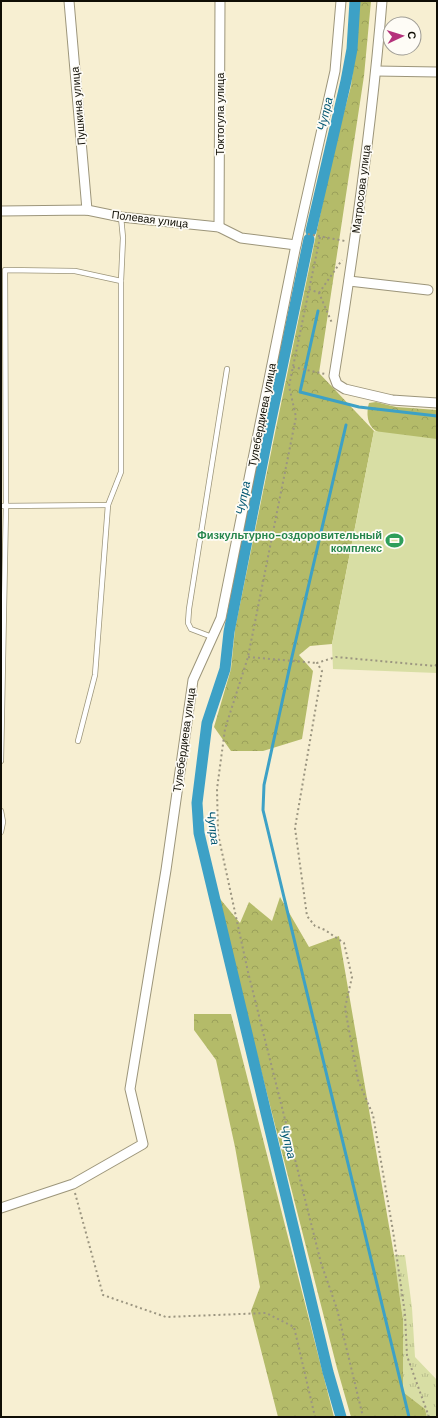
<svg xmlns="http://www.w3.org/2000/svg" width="438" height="1418" font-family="'DM Sans',sans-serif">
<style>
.grass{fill:url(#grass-tufts)}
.forest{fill:url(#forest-crowns)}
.pitch{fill:#d8dea4}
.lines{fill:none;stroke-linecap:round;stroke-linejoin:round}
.stream{stroke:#3da1c6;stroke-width:3}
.canal{stroke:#3da1c6;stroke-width:11}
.service-casing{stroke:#9c957a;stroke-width:6}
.minor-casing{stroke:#9c957a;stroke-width:11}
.path{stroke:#9b9580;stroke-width:2;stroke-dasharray:2 3;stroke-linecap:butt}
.service{stroke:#fff;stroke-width:4.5}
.minor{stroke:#fff;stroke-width:9}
.labels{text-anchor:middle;stroke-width:3.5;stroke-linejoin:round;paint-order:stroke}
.street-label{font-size:11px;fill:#100e05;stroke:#fefcf6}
.leisure-label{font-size:11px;font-weight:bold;fill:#27864d;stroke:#fefcf6;text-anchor:end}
.water-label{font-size:12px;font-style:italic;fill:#045873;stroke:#fefcf6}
</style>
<defs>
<pattern id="grass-tufts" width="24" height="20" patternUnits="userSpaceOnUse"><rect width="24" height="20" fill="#d8dea4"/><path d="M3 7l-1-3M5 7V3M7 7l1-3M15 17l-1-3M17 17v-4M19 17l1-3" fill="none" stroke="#b8bd8c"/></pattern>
<pattern id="forest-crowns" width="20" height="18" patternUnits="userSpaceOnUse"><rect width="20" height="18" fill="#b4bb69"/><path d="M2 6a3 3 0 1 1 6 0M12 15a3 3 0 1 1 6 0" fill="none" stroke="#9aa05a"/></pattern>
</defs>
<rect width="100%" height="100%" fill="#f7efd2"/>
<path class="grass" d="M394,1255h11l7,53 3,49 22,23v37h-10l-2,-8 -22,-17v-72z"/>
<g class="forest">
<path d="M359,1h12l-7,75 -45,297 55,58 -42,213 -22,2 -11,9 14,16 -11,68 -39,12h-32l-17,-24 17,-58 4,-40 41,-201 57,-275 18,-67 5,-38z"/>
<path d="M376,402l20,5 41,3v31c-10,-1 -56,-6 -61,-10 -9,-6 -10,-18 -7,-28z"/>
<path d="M216,894l24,29 9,-21 23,19 8,-24 29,50 30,-11 55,319 9,65v72l22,17 2,8h-76l-14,-49z"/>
<path d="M194,1014h37l103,403h-56l-27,-106 9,-24 -25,-140 -19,-87 -22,-30z"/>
</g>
<path class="pitch" d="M374,431l63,8v234l-104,-4 -1,-25z"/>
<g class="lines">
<g class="stream">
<path d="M318,311l-18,81 59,15 78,9"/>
<path d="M346,425l-55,236 -27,124 -1,25 146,607"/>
</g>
<g class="canal">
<path d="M311,231l35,-150 6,-32 3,-48"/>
<path d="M309,239l-40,190 -40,203 -4,37 -18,54 -10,80 2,30 129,539 13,45"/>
</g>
<defs>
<g id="service">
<path d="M1,506l107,-1 13,-33v-191l2,-43 -2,-21"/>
<path d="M212,637l-21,-8 -3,-6 1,-14 38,-240"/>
<path d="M78,741l17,-66 13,-170"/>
<path d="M1,761l5,-255 -1,-236 70,1 46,10"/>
<path d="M1,811l2,11 -2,10"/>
</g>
<g id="minor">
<path d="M69,1l18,209"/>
<path d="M382,1c-10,125 -28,250 -48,375l3,8 8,5 47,11 45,3"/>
<path d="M376,71l61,1"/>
<path d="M1,211l86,-1 34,7 98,10 22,11 55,7"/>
<path d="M219,227l1,-226"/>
<path d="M349,281l79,9"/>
<path d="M1,1208l72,-24 70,-40 -13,-55 36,-219 27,-190 28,-62 75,-373 39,-174 6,-70"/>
</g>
</defs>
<use href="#service" class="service-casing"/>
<use href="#minor" class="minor-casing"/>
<g class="path">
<path d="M308,234l37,7"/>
<path d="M320,237l-31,149 7,31 -48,240 -23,72 -8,60 1,45 30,138 73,291 16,46 26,108"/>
<path d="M309,289l10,4 13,30"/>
<path d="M319,293l23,-33"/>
<path d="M293,367l32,7"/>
<path d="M248,657l69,6"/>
<path d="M75,1193l28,102 63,22 100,-4 28,14 21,90"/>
<path d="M429,1417l-22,-61 -2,-42 -12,-83 -20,-116 -15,-35 -13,-72 7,-31 -8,-34 -19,-13 -10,-4 -8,-10 -12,-88 27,-157 -5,-8 19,-6 99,9 2,-2"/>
</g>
<use href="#service" class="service"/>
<use href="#minor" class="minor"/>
</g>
<defs>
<symbol id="stadium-bare" viewBox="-9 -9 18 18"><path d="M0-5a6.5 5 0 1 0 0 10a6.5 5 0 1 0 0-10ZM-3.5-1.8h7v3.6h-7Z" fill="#2e9e5b" stroke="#fefcf6" stroke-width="2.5" paint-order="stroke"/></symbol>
</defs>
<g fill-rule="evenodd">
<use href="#stadium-bare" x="382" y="528" width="25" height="25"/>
</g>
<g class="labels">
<g class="street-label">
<text transform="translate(78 106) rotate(-95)" y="4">Пушкина улица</text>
<text transform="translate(220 114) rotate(-90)" y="4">Токтогула улица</text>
<text transform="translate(361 189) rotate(-83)" y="4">Матросова улица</text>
<text transform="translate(150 219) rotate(7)" y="4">Полевая улица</text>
<text transform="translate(262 415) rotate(-79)" y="4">Тулебердиева улица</text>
<text transform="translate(184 740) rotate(-82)" y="4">Тулебердиева улица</text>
</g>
<g class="leisure-label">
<text x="382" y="539">Физкультурно-оздоровительный<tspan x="382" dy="13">комплекс</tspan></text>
</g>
<g class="water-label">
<text transform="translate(325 114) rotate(-77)" y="4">Чупра</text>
<text transform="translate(243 498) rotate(-79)" y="4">Чупра</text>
<text transform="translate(213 828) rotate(82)" y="4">Чупра</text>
<text transform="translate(288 1142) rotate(76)" y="4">Чупра</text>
</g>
</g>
<rect width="438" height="1418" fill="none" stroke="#100e05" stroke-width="4"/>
<g transform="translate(402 36) rotate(86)"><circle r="19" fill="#fefcf6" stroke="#9f9d96"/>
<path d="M0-3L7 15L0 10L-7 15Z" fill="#b5327c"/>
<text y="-6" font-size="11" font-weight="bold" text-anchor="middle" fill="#100e05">С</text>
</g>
</svg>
